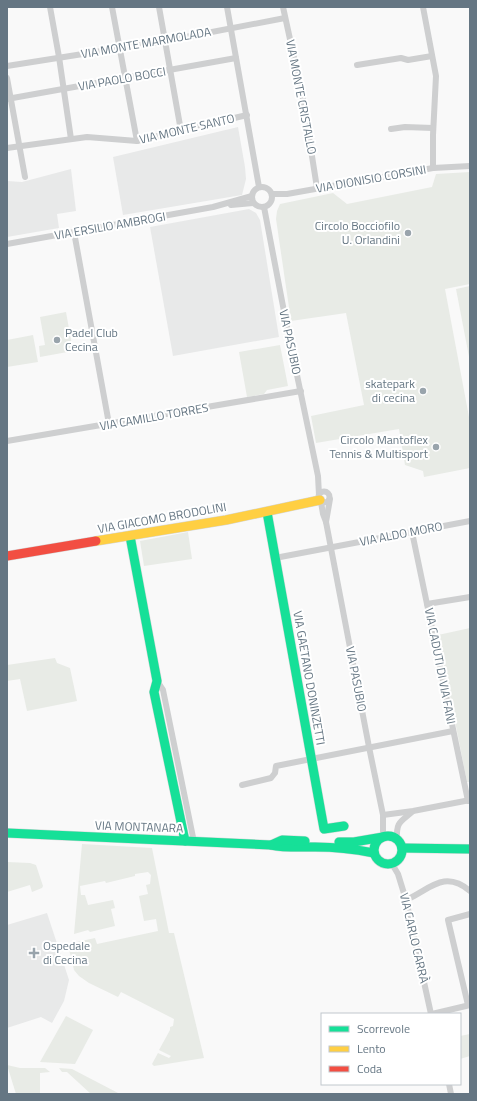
<svg xmlns="http://www.w3.org/2000/svg" width="477" height="1101" font-family="'Titillium Web',sans-serif">
<style>
.built{fill:#e8e9e9}
.green{fill:#e8ebe6}
.lines{fill:none;stroke-linecap:round;stroke-linejoin:round}
.fast-casing{stroke:#d5d6d7;stroke-width:10}
.slow-casing{stroke:#d5d6d7;stroke-width:10}
.jam-casing{stroke:#d5d6d7;stroke-width:10}
.street{stroke:#cecfd0;stroke-width:6}
.fast{stroke:#16e098;stroke-width:9}
.slow{stroke:#ffcf43;stroke-width:9}
.jam{stroke:#f24e42;stroke-width:9}
.poi-dot{fill:#99a4ac;stroke:#fff;stroke-width:1.5}
.labels{text-anchor:middle;stroke-width:4;stroke-linejoin:round;paint-order:stroke}
.street-label{font-size:12px;fill:#657683;stroke:#fff}
.poi-label{font-size:12px;fill:#657683;stroke:#fff;text-anchor:end}
</style>
<rect width="100%" height="100%" fill="#f9f9f9"/>
<g class="built">
<path d="M238,127l7,40 1,12 -4,16 -119,20 -10,-58z"/>
<path d="M71,169l5,42 -19,3 2,14 -52,9v-56l15,1z"/>
<path d="M249,209l7,4 4,7 19,117 -106,19 -23,-129z"/>
<path d="M47,913l22,67 -5,21 -12,22 -11,-6 -34,11v-103z"/>
</g>
<g class="green">
<path d="M470,172v112l-25,5 24,128h1v51l-46,9 -1,-6 -18,-6 -6,-36 -83,14 -5,-27 53,-11 -18,-92 -55,8 -15,-102 1,-8 3,-7 53,-11 14,11 85,-17 4,-13z"/>
<path d="M470,286v76l-14,-73z"/>
<path d="M66,312l7,39 -33,6 -1,-11 6,-1 -5,-28z"/>
<path d="M33,335l5,27 -31,5v-27z"/>
<path d="M280,345l8,41 -21,4 -3,4 -17,3 -8,-45z"/>
<path d="M188,532l4,27 -48,7 -4,-25z"/>
<path d="M470,628v154h-3l-29,-147z"/>
<path d="M55,658l2,5 13,5 7,33 -50,10 -7,-32 -13,2v-16z"/>
<path d="M82,844l70,4 17,85h5l30,125 -50,8 -2,-2 6,-11 11,5 2,-2 -12,-6 11,-20v-3l3,-1 1,-7 -53,-27 -3,5 -29,-14 -10,-7 -5,-6 -3,-14 -4,-11 1,-1 27,-6 2,6 61,-13 -2,-12 -12,2 -5,-25 9,-2 -2,-9 4,-1 1,-9 -3,-3 -13,2v2l-29,7 -1,-2 -25,5 1,9h4l3,10 25,-5 2,8 -4,1 4,17 -25,6 -2,-2 -14,4z"/>
<path d="M7,862l23,1 6,2 7,21 -1,2 -10,4 -2,-7 -23,7z"/>
<path d="M66,1016l27,14 -18,34 -35,-2z"/>
<path d="M470,1034v22l-10,3v-23z"/>
<path d="M7,1065l13,3h25l5,4 -10,1v21h-24z"/>
<path d="M59,1068l13,1 48,25h-29l-24,-22h-5z"/>
</g>
<g class="lines">
<defs>
<g id="fast">
<path d="M267,512l57,317 20,-3"/>
<path d="M130,536l27,145 -3,11 31,149"/>
<path d="M7,833l264,12c14,3 29,2 44,2 20,0 39,2 59,6"/>
<circle cx="388" cy="850" r="14"/>
<path d="M339,842h15l29,-5"/>
<path d="M271,845l11,-5 23,1"/>
<path d="M402,848l68,1"/>
</g>
<path id="slow" d="M96,541l130,-21 94,-20"/>
<path id="jam" d="M7,556l89,-15"/>
</defs>
<use href="#fast" class="fast-casing"/>
<use href="#slow" class="slow-casing"/>
<use href="#jam" class="jam-casing"/>
<g class="street">
<path d="M50,7l9,50 12,82"/>
<path d="M112,7l25,134"/>
<path d="M159,7l22,124"/>
<path d="M227,7l32,180"/>
<path d="M283,7l20,92 14,89"/>
<path d="M423,7l13,69 -3,59v33"/>
<path d="M357,65l44,-7 7,2 24,-4"/>
<path d="M7,66l158,-25 120,-23"/>
<path d="M7,78l18,99"/>
<path d="M7,99l229,-41"/>
<path d="M391,129l14,-2 28,1"/>
<path d="M7,148l80,-11 50,4 110,-26"/>
<circle cx="262" cy="197" r="10"/>
<path d="M272,194h15l146,-26 37,-2"/>
<path d="M231,205l22,-2"/>
<path d="M264,207l23,120 31,149 1,19"/>
<path d="M74,232l35,192"/>
<path d="M7,244l206,-37 39,-11"/>
<path d="M7,441l294,-50"/>
<circle cx="324" cy="497" r="5.5"/>
<path d="M321,502l2,12 3,8 43,225 14,68v22"/>
<path d="M326,522l4,-23"/>
<path d="M412,532l56,269"/>
<path d="M275,558l195,-37"/>
<path d="M427,604l43,-7"/>
<path d="M157,681l6,9 31,152"/>
<path d="M242,785l29,-7 4,-5 1,-7 177,-35"/>
<path d="M383,815l30,-4 57,-11"/>
<path d="M397,840c-1,-18 3,-18 15,-28"/>
<path d="M392,864l6,10 8,26 25,114"/>
<path d="M406,900c23,-10 38,-31 64,-9"/>
<path d="M468,1005l-20,-85 22,-6"/>
<path d="M432,1014l38,-9"/>
<path d="M449,1084l2,10"/>
</g>
<use href="#fast" class="fast"/>
<use href="#slow" class="slow"/>
<use href="#jam" class="jam"/>
</g>
<g class="poi-dot">
<circle cx="408" cy="233" r="4"/>
<circle cx="57" cy="340" r="4"/>
<circle cx="423" cy="391" r="4"/>
<circle cx="436" cy="447" r="4"/>
<path d="M32 947h4v4h4v4h-4v4h-4v-4h-4v-4h4z"/>
</g>
<g class="labels">
<g class="street-label">
<text transform="translate(146 43) rotate(-10)" y="4">VIA MONTE MARMOLADA</text>
<text transform="translate(122 79) rotate(-10)" y="4">VIA PAOLO BOCCI</text>
<text transform="translate(301 97) rotate(79)" y="4">VIA MONTE CRISTALLO</text>
<text transform="translate(187 129) rotate(-13)" y="4">VIA MONTE SANTO</text>
<text transform="translate(371 179) rotate(-10)" y="4">VIA DIONISIO CORSINI</text>
<text transform="translate(110 226) rotate(-10)" y="4">VIA ERSILIO AMBROGI</text>
<text transform="translate(290 342) rotate(78)" y="4">VIA PASUBIO</text>
<text transform="translate(154 417) rotate(-10)" y="4">VIA CAMILLO TORRES</text>
<text transform="translate(162 518) rotate(-10)" y="4">VIA GIACOMO BRODOLINI</text>
<text transform="translate(401 534) rotate(-11)" y="4">VIA ALDO MORO</text>
<text transform="translate(440 666) rotate(79)" y="4">VIA CADUTI DI VIA FANI</text>
<text transform="translate(309 678) rotate(80)" y="4">VIA GAETANO DONINZETTI</text>
<text transform="translate(356 679) rotate(79)" y="4">VIA PASUBIO</text>
<text transform="translate(139 827) rotate(2)" y="4">VIA MONTANARA</text>
<text transform="translate(414 938) rotate(77)" y="4">VIA CARLO CARRÀ</text>
</g>
<g class="poi-label">
<text x="400" y="230">Circolo Bocciofilo<tspan x="400" dy="14">U. Orlandini</tspan></text>
<text x="65" y="337" text-anchor="start">Padel Club<tspan x="65" dy="14">Cecina</tspan></text>
<text x="415" y="388">skatepark<tspan x="415" dy="14">di cecina</tspan></text>
<text x="428" y="444">Circolo Mantoflex<tspan x="428" dy="14">Tennis &amp; Multisport</tspan></text>
<text x="43" y="950" text-anchor="start">Ospedale<tspan x="43" dy="14">di Cecina</tspan></text>
</g>
</g>
<rect width="477" height="1101" fill="none" stroke="#657683" stroke-width="16"/>
<rect x="321" y="1013" width="140" height="72" fill="#ffffff" stroke="#c1c8cd"/>
<rect x="329" y="1026" width="20" height="6" fill="#16e098" stroke="#c1c8cd"/>
<text x="357" y="1033" font-size="12" fill="#657683">Scorrevole</text>
<rect x="329" y="1046" width="20" height="6" fill="#ffcf43" stroke="#c1c8cd"/>
<text x="357" y="1053" font-size="12" fill="#657683">Lento</text>
<rect x="329" y="1066" width="20" height="6" fill="#f24e42" stroke="#c1c8cd"/>
<text x="357" y="1073" font-size="12" fill="#657683">Coda</text>
</svg>
